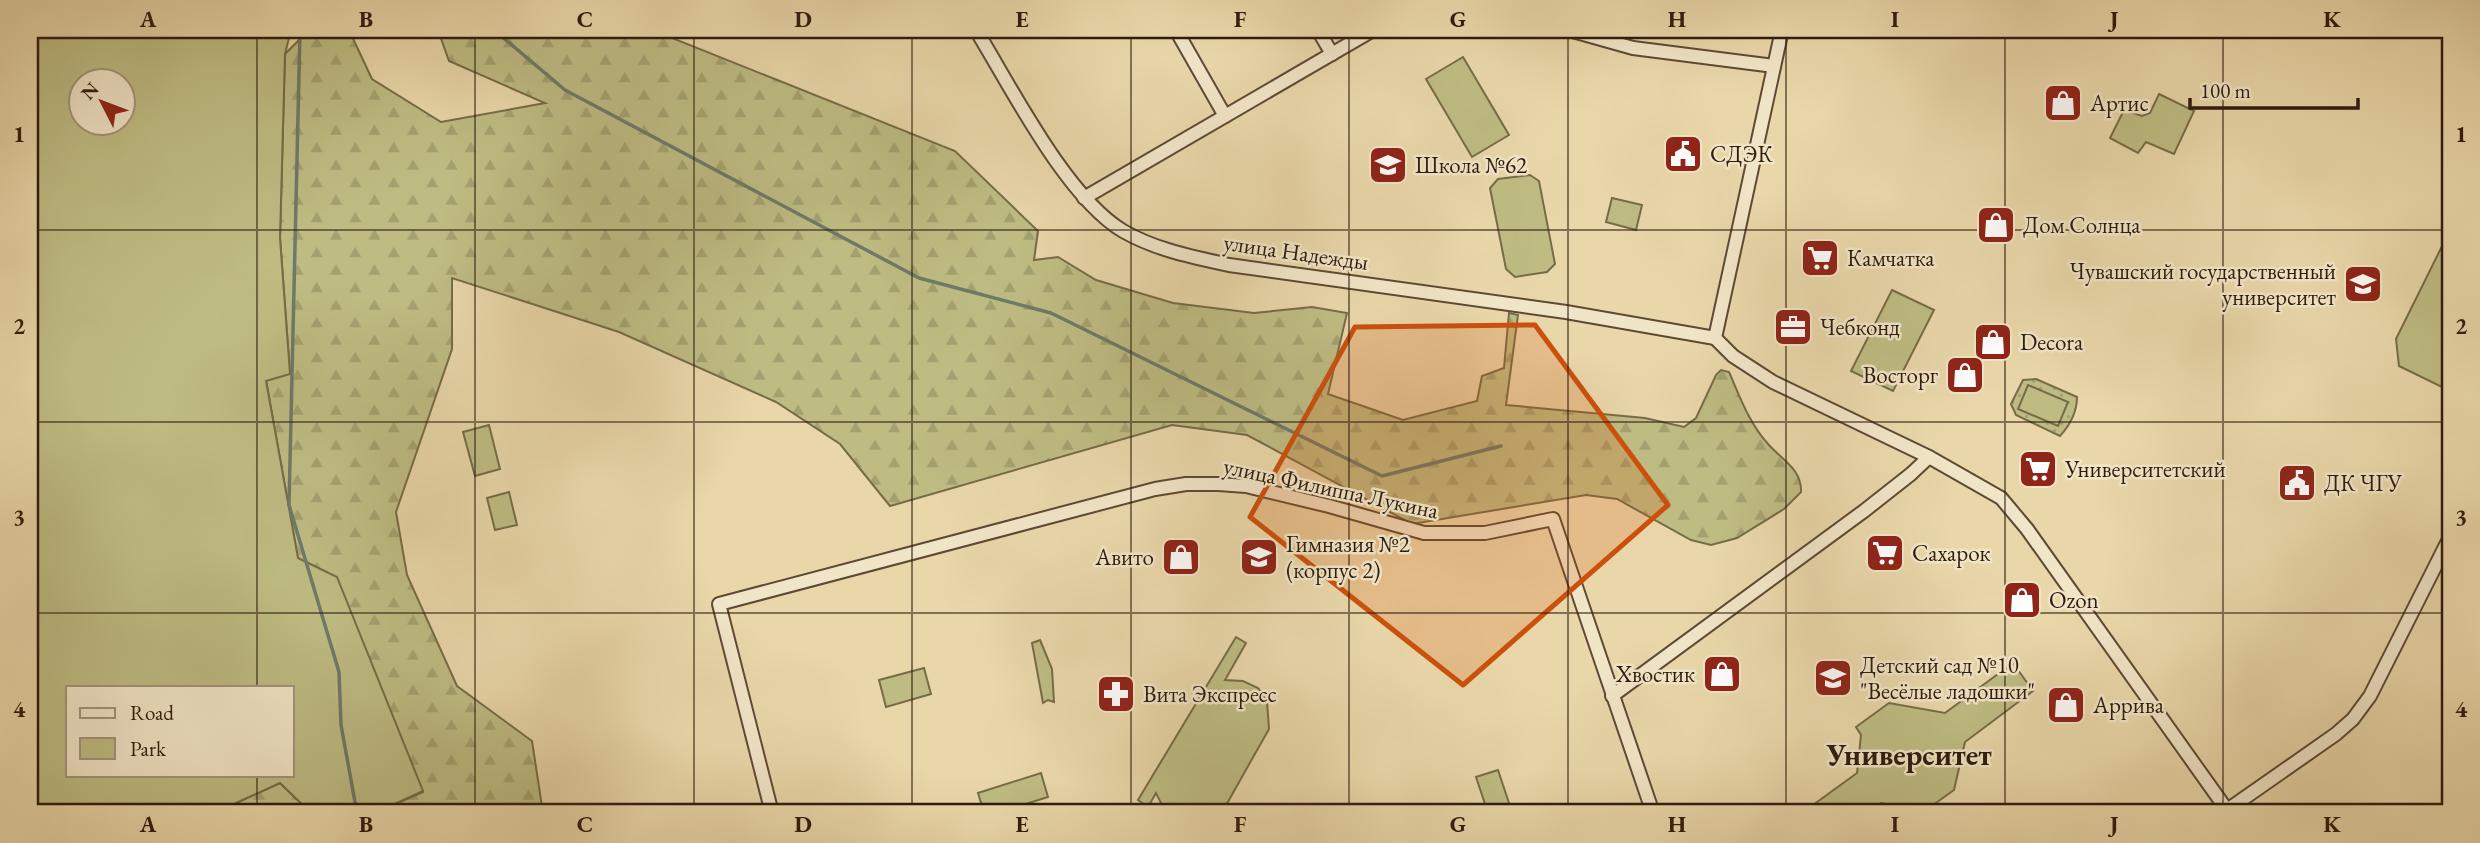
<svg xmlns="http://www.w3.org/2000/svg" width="2480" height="843" font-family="'EB Garamond',serif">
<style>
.grass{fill:url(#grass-dots);stroke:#766c48;stroke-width:2}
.forest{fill:url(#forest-firs);stroke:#766c48;stroke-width:2}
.green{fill:#bebc83;stroke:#766c48;stroke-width:2;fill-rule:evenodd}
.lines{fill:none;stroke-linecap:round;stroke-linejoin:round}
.stream{stroke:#6e7a68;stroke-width:3.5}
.minor-casing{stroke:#5d4a34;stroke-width:16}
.minor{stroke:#f1e5c7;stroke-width:12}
.marked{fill:#cc500c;fill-opacity:0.2;stroke:#cc500c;stroke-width:5;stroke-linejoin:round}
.grid{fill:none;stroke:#2e1b0d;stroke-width:2;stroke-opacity:0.55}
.labels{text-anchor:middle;stroke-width:5;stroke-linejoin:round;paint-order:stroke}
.poi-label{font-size:23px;fill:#2e1b0d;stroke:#f1e5c7;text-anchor:start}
.street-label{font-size:23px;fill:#2e1b0d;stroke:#f1e5c7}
.district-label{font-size:30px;font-weight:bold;fill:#2e1b0d;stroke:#f1e5c7}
.neatline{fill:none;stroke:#2e1b0d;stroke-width:2.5}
.grid-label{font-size:23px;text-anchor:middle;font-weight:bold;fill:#2e1b0d}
</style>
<defs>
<pattern id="grass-dots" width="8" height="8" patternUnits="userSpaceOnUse" patternTransform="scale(1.75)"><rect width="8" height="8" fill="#bebc83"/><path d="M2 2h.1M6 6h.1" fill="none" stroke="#a4a170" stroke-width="1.8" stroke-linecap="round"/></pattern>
<pattern id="forest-firs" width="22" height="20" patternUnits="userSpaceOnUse" patternTransform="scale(1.75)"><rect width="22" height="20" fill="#bebc83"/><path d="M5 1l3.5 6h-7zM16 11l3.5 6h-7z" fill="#a4a170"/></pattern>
</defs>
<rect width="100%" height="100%" fill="#e9d7a9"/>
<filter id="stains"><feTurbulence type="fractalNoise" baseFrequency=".00286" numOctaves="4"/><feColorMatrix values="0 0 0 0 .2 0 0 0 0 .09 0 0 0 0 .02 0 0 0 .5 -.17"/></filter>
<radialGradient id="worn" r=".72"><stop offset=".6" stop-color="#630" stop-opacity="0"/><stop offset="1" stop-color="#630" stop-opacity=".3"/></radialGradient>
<path class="grass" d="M2036,379l41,18c0,14 -7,28 -17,39l-44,-21 -5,-11 12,-24z"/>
<g class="forest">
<path d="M309,30h40l23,49 69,43 104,-19 -96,-42 -11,-31h224l5,6 288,115 83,80 -4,29 24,-3 38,23 77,23 81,10 58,-6 35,6 -19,81 75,26 74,-19 5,-25 22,-8 5,-55 9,2 -12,90 139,13 39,9 12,-9 20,-43 5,-5 8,2c11,25 20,51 39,72 14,16 34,25 33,48l-17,17 -47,29 -26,7 -20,-5 -74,-41 -31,-4 -174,29 -165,-89 -75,-10 -282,81 -50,-62 -64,-42 -157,-70 -167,-54v71l-56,163 11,63 50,111 75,55 11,72h-168l48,-21 -125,-233 -32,-179 24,-7 -10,-135 5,-184z"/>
<path d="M280,783l31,30h-97z"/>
</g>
<g class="green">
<path d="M30,30h261l-6,24 -5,184 10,136 -24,7 32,177 39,19 86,214 -48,22h-64l-31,-30 -66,30h-184zM80,80h42v42h-42zM68,687h224v88h-224z"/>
<path d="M1463,57l46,78 -37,22 -46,-78z"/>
<path d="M2159,94l35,17 -20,43 -28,-12 -8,11 -28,-15 14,-28 18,6 8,-3z"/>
<path d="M1530,175l9,6 16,83 -8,8 -32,5 -9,-8 -16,-81 8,-9z"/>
<path d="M1612,198l30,7 -6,25 -30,-8z"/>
<path d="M2450,230v161l-51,-25 -3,-27z"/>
<path d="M1892,290l42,20 -41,81 -42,-20z"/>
<path d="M2028,385l40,17 -10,24 -40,-17z"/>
<path d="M489,425l11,44 -25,7 -12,-44z"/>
<path d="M509,492l8,33 -22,5 -8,-32z"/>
<path d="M1236,637l10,6 -21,37 18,1 15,7 9,13 2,28 -44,78 -7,6h-52l-10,-20 -8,14 -10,-7z"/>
<path d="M1040,640l12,29 2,33 -6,-2 -5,3 -11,-60z"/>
<path d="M2013,663l20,28 -68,51 -11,48 -32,23h-4l-3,-4 -34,-6 -15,10h-64l55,-40 4,-38 -5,-8 33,-24 56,10z"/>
<path d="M924,668l7,26 -45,13 -7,-27z"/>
<path d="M1498,770l14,42 -24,1 -12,-36z"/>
<path d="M1041,773l7,24 -51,16h-13l-6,-20z"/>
</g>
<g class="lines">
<g class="stream">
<path d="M300,30l-11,475 50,167 2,53 16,88"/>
<path d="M494,30l71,60 354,188 132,35 331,163 119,-30"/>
</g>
<defs>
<g id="minor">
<path d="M976,30c35,57 90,167 147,201 33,19 70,26 106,34l337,47 149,26"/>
<path d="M1176,30l49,86"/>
<path d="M1318,30l14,24"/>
<path d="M1569,30l64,18 141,18"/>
<path d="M1084,198l289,-168"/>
<path d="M1715,338l18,18 40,26 156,75 72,41 26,31 200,281"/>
<path d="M1715,338l67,-308"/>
<path d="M1612,696l252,-185 47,-37 18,-17"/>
<path d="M772,813l-53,-209 436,-115 31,-5h32l28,2 83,20 95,27h61l68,-14 100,294"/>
<path d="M2223,813l113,-79 17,-15 17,-23 80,-159"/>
</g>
</defs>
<use href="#minor" class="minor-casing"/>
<use href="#minor" class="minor"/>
</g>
<path class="marked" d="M1535,325l133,180 -205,180 -213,-168 105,-190z"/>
<path class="grid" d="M257,30v657M475,30v783M694,30v783M912,30v783M1131,30v783M1349,30v783M1568,30v783M1786,30v783M2005,30v783M2223,30v783M30,230h2420M30,422h2420M30,613h2420M257,775v38"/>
<defs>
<symbol id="shop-square" viewBox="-11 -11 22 22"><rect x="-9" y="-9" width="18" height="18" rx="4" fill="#8f2418" stroke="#f1e5c7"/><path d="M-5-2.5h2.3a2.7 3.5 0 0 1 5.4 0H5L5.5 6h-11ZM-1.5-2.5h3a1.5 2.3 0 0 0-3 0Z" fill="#fff"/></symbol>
<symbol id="civic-square" viewBox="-11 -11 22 22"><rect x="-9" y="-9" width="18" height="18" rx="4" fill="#8f2418" stroke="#f1e5c7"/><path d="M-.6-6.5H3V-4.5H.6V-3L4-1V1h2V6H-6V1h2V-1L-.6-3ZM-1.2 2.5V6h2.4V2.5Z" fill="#fff"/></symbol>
<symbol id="school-square" viewBox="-11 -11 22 22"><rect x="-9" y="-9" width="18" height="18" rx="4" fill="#8f2418" stroke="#f1e5c7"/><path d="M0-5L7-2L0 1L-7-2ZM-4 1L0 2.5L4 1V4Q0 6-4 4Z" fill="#fff"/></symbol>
<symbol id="supermarket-square" viewBox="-11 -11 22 22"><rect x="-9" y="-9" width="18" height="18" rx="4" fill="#8f2418" stroke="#f1e5c7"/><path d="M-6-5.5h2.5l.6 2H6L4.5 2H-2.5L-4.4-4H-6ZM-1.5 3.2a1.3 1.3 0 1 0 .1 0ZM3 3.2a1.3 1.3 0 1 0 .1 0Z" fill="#fff"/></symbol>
<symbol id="university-square" viewBox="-11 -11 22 22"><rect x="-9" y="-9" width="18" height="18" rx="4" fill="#8f2418" stroke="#f1e5c7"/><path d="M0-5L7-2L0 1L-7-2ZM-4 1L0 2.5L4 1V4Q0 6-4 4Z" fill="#fff"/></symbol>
<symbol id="office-square" viewBox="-11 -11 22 22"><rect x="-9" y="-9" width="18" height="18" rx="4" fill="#8f2418" stroke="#f1e5c7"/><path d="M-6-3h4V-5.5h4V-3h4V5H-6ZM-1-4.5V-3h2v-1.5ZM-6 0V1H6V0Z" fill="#fff"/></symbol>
<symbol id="pharmacy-square" viewBox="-11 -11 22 22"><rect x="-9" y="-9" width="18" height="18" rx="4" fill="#8f2418" stroke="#f1e5c7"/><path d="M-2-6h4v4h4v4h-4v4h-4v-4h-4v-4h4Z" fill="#fff"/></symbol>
</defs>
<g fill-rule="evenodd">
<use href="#shop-square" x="2041" y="81" width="44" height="44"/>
<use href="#civic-square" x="1661" y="132" width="44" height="44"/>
<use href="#school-square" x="1366" y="143" width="44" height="44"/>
<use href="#shop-square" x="1974" y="203" width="44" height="44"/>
<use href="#supermarket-square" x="1798" y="236" width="44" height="44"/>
<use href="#university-square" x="2341" y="262" width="44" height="44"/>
<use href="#office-square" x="1771" y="305" width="44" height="44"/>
<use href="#shop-square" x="1971" y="320" width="44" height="44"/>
<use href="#shop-square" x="1943" y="353" width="44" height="44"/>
<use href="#supermarket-square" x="2016" y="447" width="44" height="44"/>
<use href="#civic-square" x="2275" y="461" width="44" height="44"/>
<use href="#supermarket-square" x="1863" y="531" width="44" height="44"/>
<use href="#shop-square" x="1159" y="535" width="44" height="44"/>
<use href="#school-square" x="1237" y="535" width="44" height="44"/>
<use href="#shop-square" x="2000" y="578" width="44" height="44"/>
<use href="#shop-square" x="1700" y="652" width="44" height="44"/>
<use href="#school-square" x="1811" y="656" width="44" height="44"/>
<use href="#pharmacy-square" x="1094" y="672" width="44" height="44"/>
<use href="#shop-square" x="2044" y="683" width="44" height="44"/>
</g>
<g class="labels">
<g class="poi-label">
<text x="2090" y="111">Артис</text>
<text x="1710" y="162">СДЭК</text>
<text x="1415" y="173">Школа №62</text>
<text x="2023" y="233">Дом Солнца</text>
<text x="1847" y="266">Камчатка</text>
<text x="2336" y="279" text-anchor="end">Чувашский государственный<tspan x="2336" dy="26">университет</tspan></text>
<text x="1820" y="335">Чебконд</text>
<text x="2020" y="350">Decora</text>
<text x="1938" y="383" text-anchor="end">Восторг</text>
<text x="2065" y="477">Университетский</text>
<text x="2324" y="491">ДК ЧГУ</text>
<text x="1286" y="552">Гимназия №2<tspan x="1286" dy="26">(корпус 2)</tspan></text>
<text x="1912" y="561">Сахарок</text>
<text x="1154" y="565" text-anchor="end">Авито</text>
<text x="2049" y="608">Ozon</text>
<text x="1860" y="673">Детский сад №10<tspan x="1860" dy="26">"Весёлые ладошки"</tspan></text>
<text x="1695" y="682" text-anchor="end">Хвостик</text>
<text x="1143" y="702">Вита Экспресс</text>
<text x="2093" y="713">Аррива</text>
</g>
<g class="street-label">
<text transform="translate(1296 252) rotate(8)" y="8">улица Надежды</text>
<text transform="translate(1331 488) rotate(12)" y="8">улица Филиппа Лукина</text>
</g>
<g class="district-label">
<text x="1909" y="765">Университет</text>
</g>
</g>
<rect width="2480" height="843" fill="none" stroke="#e9d7a9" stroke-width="77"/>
<rect x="66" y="686" width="228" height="91" fill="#f1e5c7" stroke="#a3947d" stroke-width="2"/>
<rect x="80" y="708" width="35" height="10" fill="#f1e5c7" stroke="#a3947d" stroke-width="2"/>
<text x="130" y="720" font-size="21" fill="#2e1b0d">Road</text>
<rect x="80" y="738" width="35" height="21" fill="#bebc83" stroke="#a3947d" stroke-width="2"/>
<text x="130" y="756" font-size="21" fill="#2e1b0d">Park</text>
<g transform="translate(102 102) rotate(312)"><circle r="33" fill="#f1e5c7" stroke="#a3947d" stroke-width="2"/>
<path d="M0-5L12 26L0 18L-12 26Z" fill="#8f2418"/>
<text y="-10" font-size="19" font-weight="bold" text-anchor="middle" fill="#2e1b0d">N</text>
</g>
<path d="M2190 98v10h168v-10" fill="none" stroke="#2e1b0d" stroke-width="3.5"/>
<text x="2200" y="98" font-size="21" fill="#2e1b0d" stroke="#f1e5c7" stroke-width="5" paint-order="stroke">100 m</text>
<rect x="38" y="38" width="2404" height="766" class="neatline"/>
<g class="grid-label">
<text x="148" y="27">A</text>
<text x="366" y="27">B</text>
<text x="585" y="27">C</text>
<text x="803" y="27">D</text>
<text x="1022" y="27">E</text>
<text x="1240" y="27">F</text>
<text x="1458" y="27">G</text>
<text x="1677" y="27">H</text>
<text x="1895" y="27">I</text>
<text x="2114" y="27">J</text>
<text x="2332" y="27">K</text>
<text x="19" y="142">1</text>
<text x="2461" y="142">1</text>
<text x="19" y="334">2</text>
<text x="2461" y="334">2</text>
<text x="19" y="525">3</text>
<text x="2461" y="525">3</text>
<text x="19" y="717">4</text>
<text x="2461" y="717">4</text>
<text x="148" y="832">A</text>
<text x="366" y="832">B</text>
<text x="585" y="832">C</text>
<text x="803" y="832">D</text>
<text x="1022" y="832">E</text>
<text x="1240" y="832">F</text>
<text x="1458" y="832">G</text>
<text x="1677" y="832">H</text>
<text x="1895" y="832">I</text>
<text x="2114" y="832">J</text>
<text x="2332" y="832">K</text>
</g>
<rect width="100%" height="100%" filter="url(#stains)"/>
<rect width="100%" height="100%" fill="url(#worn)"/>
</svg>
